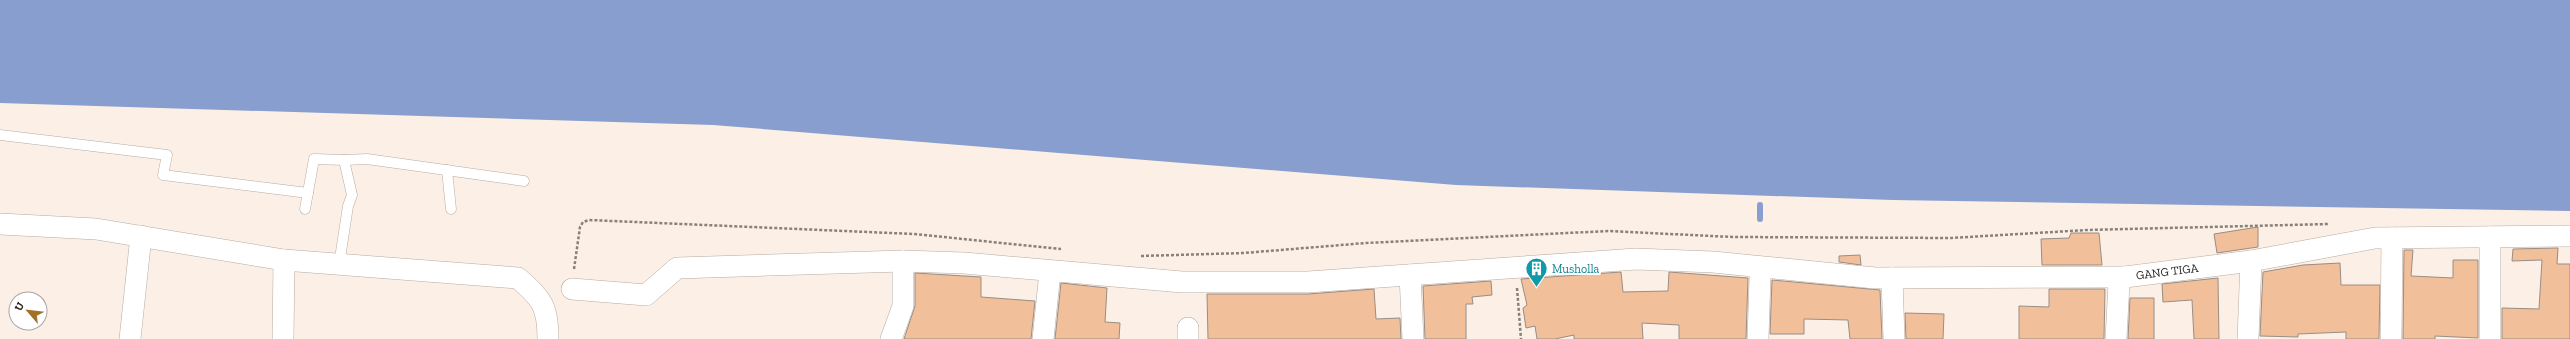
<svg xmlns="http://www.w3.org/2000/svg" width="2570" height="339" font-family="'Zilla Slab',serif">
<style>
.water{fill:#879ece}
.lines{fill:none;stroke-linecap:round;stroke-linejoin:round}
.stream{stroke:#879ece;stroke-width:6}
.building{fill:#f1bf9a;stroke:#998d85}
.service-casing{stroke:#b7aba2;stroke-width:11}
.minor-casing{stroke:#b7aba2;stroke-width:22}
.path{stroke:#89807a;stroke-width:2.5;stroke-dasharray:3 2;stroke-linecap:butt}
.service{stroke:#fff;stroke-width:10}
.minor{stroke:#fff;stroke-width:21}
.labels{text-anchor:middle;stroke-width:4;stroke-linejoin:round;paint-order:stroke}
.culture-label{font-size:12px;fill:#0d838f;stroke:#fff;text-anchor:start}
.street-label{font-size:12px;fill:#26211e;stroke:#fff}
</style>
<rect width="100%" height="100%" fill="#fcefe6"/>
<path class="water" d="M0,0h2570v211l-678,-11 -436,-15 -743,-60 -713,-22z"/>
<g class="lines">
<path class="stream" d="M1760,205v14"/>
</g>
<g class="building">
<path d="M2258,227v20l-41,6 -3,-19z"/>
<path d="M2071,233h28l3,32h-60l-1,-26 28,-1z"/>
<path d="M2558,248l-1,16h13v75h-68v-31l37,1 3,-49 -30,1 1,-12z"/>
<path d="M2404,250h9l-2,26 42,2v-18h25v78l-43,-2v3h-32z"/>
<path d="M1860,255l1,10 -22,-3v-6z"/>
<path d="M2340,263l1,22h39l-1,54h-33v-7l-48,2v3l-38,-1 3,-64 40,-7z"/>
<path d="M1621,272l2,20 45,-1 1,-19 79,6 -2,61h-67v-14l-37,-2 1,16h-69v-4l-19,4h-18l-2,-13 -9,2 -3,-20 4,-3 -6,-26z"/>
<path d="M915,273l66,4v20l54,4 -4,38h-127l11,-33z"/>
<path d="M2218,278l1,61h-25l-2,-39 -29,2 -1,-18z"/>
<path d="M1772,280l108,10 2,49h-32l-2,-19 -44,-1v15h-34z"/>
<path d="M1491,281l1,14 -20,2 1,7h-7v35h-41l-2,-53z"/>
<path d="M1061,283l46,5 -2,34 15,1 -1,16h-64z"/>
<path d="M1374,289l2,30 24,-1 1,21h-193l-1,-45h101z"/>
<path d="M2049,289h56l-1,50h-85v-33l30,1z"/>
<path d="M2130,298h24v41h-26z"/>
<path d="M1905,313l39,1 -1,25h-37z"/>
</g>
<g class="lines">
<defs>
<g id="service">
<path d="M0,135l167,20 -4,20 145,18"/>
<path d="M447,170l4,39"/>
<path d="M305,209l9,-50 30,1"/>
<path d="M339,265l9,-59 4,-11 -8,-35 23,-1 157,22"/>
</g>
<g id="minor">
<path d="M0,224l96,5 188,31 234,18c24,21 30,28 30,61"/>
<path d="M2490,237v102"/>
<path d="M1410,275l3,64"/>
<path d="M1892,278l2,61"/>
<path d="M572,289l74,6 31,-27 226,-7 61,2 218,19h126l328,-23 77,3 162,16 250,-1"/>
<path d="M1188,328v11"/>
<path d="M130,339l11,-103"/>
<path d="M283,339l1,-79"/>
<path d="M891,339l12,-33v-45"/>
<path d="M1043,339l7,-67"/>
<path d="M1758,339l2,-62"/>
<path id="s1" d="M2116,339l3,-56 6,-6 126,-16 124,-23 195,-2"/>
<path d="M2248,339l3,-78"/>
<path d="M2391,339l1,-101"/>
</g>
</defs>
<use href="#service" class="service-casing"/>
<use href="#minor" class="minor-casing"/>
<g class="path">
<path d="M1141,256l103,-3 122,-10 242,-12 125,6 218,1 136,-8 242,-6"/>
<path d="M574,269l6,-42 3,-5 6,-2 325,14 147,15"/>
<path d="M1517,288l4,51"/>
</g>
<use href="#service" class="service"/>
<use href="#minor" class="minor"/>
</g>
<defs>
<symbol id="building-pin" viewBox="-11 -11 22 30"><path d="M0 17L-7.5 6A9.5 9.5 0 1 1 7.5 6Z" fill="#0f9aa8" stroke="#fff"/><path d="M-4-6H4V6H1V3H-1V6H-4ZM-2.5-4.3h1.7v1.8h-1.7ZM.8-4.3h1.7v1.8H.8ZM-2.5-1h1.7V.8h-1.7ZM.8-1h1.7V.8H.8Z" fill="#fff"/></symbol>
</defs>
<g fill-rule="evenodd">
<use href="#building-pin" x="1524" y="256" width="25" height="34"/>
</g>
<g class="labels">
<g class="culture-label">
<text x="1552" y="273">Musholla</text>
</g>
<g class="street-label">
<text dy="4" stroke="none"><textPath href="#s1" startOffset="107">GANG TIGA</textPath></text>
</g>
</g>
<g transform="translate(28 311) rotate(298)"><circle r="19" fill="#ffffff" stroke="#a8a6a5"/>
<path d="M0-3L7 15L0 10L-7 15Z" fill="#a47028"/>
<text y="-6" font-size="11" font-weight="bold" text-anchor="middle" fill="#26211e">U</text>
</g>
</svg>
